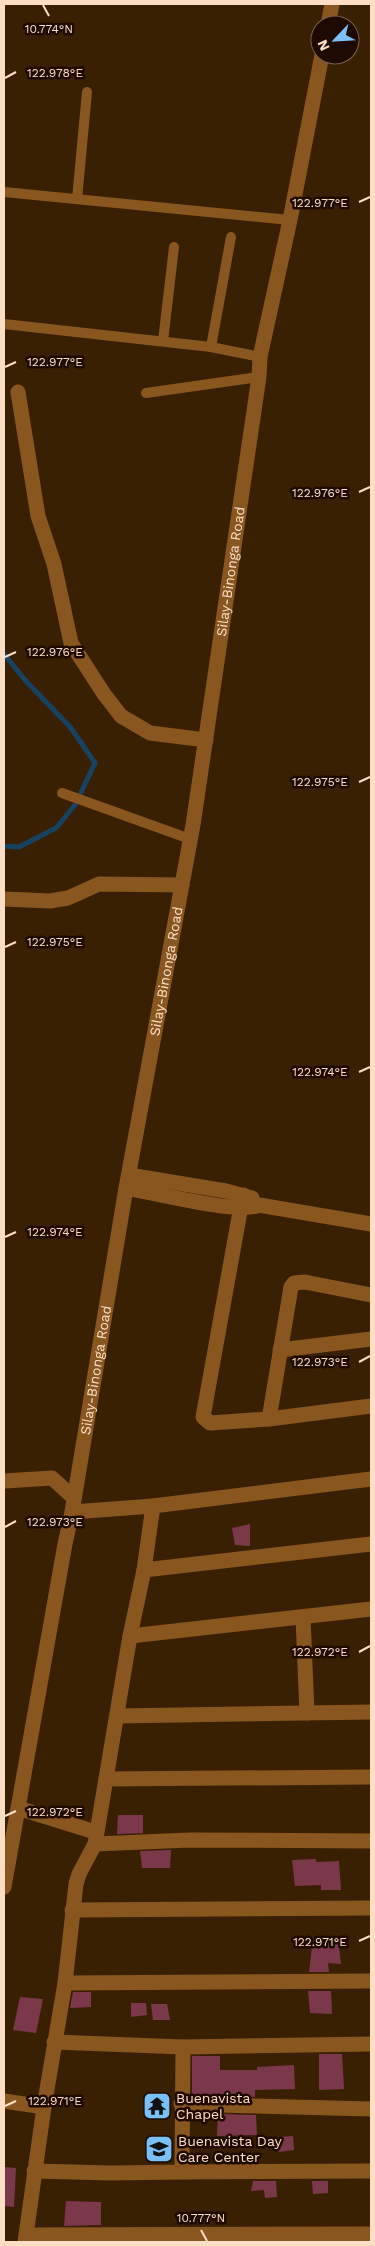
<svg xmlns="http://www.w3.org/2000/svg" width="375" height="2246" font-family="'Work Sans',sans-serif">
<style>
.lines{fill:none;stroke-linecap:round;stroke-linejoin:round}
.stream{stroke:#164363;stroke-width:5}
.building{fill:#7b384b}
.lane{stroke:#895620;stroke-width:10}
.street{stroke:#895620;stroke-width:15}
.ticks{fill:none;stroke:#fbdec3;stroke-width:2}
.labels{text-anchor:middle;stroke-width:5;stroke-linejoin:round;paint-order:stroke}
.street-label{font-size:14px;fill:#fbdec3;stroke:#1e0a00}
.poi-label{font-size:14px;fill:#fbdec3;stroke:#1e0a00;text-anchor:start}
.ticks-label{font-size:12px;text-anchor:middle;fill:#fbdec3;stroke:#1e0a00;stroke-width:5;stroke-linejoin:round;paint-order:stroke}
</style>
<rect width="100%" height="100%" fill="#3a2003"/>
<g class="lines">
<path class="stream" d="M4,654l21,26 46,48 24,35 -20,42 -19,23 -37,19 -15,-1"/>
</g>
<g class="building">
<path d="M250,1524v22l-15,-1 -3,-17z"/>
<path d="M118,1815h25v18l-26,1z"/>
<path d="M171,1850l-1,18h-28l-2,-17z"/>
<path d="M316,1859v3l23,-1 2,29h-20v-5l-26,1 -3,-26z"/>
<path d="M313,1938l25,1 3,25 -13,-1 1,9h-20z"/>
<path d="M308,1991h23l1,23 -22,-1z"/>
<path d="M73,1992h18v15l-21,1z"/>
<path d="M20,1997l23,2 -7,34 -23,-3z"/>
<path d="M131,2003h15l1,12 -16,2z"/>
<path d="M151,2004h16l3,16h-17z"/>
<path d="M319,2054h23l2,35 -25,1z"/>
<path d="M192,2056h28v14h37v-3l37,-2 1,24 -40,1v7l-63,-2z"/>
<path d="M218,2114l38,1 1,20 -40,1z"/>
<path d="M293,2136l1,14 -15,2 -2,-15z"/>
<path d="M4,2167l12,1 -2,39 -10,-1z"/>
<path d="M253,2181h23l1,16 -12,1 -1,-8 -13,1z"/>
<path d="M312,2181h16v12l-15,1z"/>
<path d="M66,2201l35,1v23l-37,1z"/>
</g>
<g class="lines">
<g class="lane">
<path d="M4,192l286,28"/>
<path d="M77,199l10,-107"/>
<path d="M4,324l207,23 49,10"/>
<path d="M163,341l11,-94"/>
<path d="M211,347l20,-110"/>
<path d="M146,393l113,-16"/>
<path d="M62,793l128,46"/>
</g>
<g class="street">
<path d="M328,25l4,-21"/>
<path d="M18,392l20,124 16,48 17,79 33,51 17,22 29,17 56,7"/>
<path d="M4,899l46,2 18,-3 31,-14 83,1"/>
<path d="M129,1175l97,16 26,7"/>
<path d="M126,1188c25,4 114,27 133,17l112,19"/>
<path d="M243,1195l-40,222 7,6 59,-4 102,-13"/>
<path d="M280,1350l91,-11"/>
<path d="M269,1419l22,-132 3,-4 11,-1 66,13"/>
<path d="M4,1481l48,-3 22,20"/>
<path d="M153,1506l218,-27"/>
<path d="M72,1512l81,-6 -9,64 227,-26"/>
<path d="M144,1570l-14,66 241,-27"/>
<path d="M303,1617l4,96"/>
<path d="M130,1636l-35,208 95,-4 181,1"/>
<path d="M117,1716l254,-4"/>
<path d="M106,1779l265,-2"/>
<path d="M18,1808l77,24"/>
<path id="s1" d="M4,1887l61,-343 7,-32 54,-324 67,-363 66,-448 1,-20 30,-137 32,-165"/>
<path d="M72,1910l299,-2"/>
<path d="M65,1983l306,-2"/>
<path d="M54,2042l129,5 188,-3"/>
<path d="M4,2101l40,6 21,-124 11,-99 3,-10 16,-30"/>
<path d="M181,2104l190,5"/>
<path d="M34,2171l77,2 71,-1 1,-125"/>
<path d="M182,2172l189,-1"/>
<path d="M26,2235l345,-1"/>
<path d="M25,2242l19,-135"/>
</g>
</g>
<path class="ticks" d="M43,5l6,11M5,78l11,-6M359,202l11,-5M5,367l11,-5M359,492l11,-5M5,657l11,-5M359,782l11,-5M5,947l11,-5M359,1072l11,-5M5,1237l11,-5M359,1362l11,-6M5,1527l11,-6M359,1652l11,-6M5,1816l11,-5M359,1941l11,-5M5,2106l11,-5M201,2230l6,11"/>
<defs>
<symbol id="temple-square" viewBox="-11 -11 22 22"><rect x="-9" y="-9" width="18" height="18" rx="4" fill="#79bff8" stroke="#1e0a00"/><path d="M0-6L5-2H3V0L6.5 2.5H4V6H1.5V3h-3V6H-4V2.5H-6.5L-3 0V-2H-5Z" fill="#111"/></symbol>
<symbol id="school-square" viewBox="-11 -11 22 22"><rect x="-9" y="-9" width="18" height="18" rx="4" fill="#79bff8" stroke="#1e0a00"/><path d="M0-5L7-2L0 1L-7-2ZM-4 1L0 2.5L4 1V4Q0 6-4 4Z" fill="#111"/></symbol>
</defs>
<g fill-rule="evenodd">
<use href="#temple-square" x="141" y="2090" width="32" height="32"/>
<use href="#school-square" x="143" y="2133" width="32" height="32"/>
</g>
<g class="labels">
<g class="street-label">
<text dy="5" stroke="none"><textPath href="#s1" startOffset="1335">Silay-Binonga Road</textPath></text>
<text dy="5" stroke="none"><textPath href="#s1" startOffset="930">Silay-Binonga Road</textPath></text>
<text dy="5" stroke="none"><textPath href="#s1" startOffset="525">Silay-Binonga Road</textPath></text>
</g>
<g class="poi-label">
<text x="176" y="2103">Buenavista<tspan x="176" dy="16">Chapel</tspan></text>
<text x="178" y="2146">Buenavista Day<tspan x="178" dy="16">Care Center</tspan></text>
</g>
</g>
<g class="ticks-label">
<text x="49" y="33">10.774°N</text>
<text x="55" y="77">122.978°E</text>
<text x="320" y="207">122.977°E</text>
<text x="55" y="366">122.977°E</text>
<text x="320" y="497">122.976°E</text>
<text x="55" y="656">122.976°E</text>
<text x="320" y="786">122.975°E</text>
<text x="55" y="946">122.975°E</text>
<text x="320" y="1076">122.974°E</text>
<text x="55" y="1236">122.974°E</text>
<text x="320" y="1366">122.973°E</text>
<text x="55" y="1526">122.973°E</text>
<text x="320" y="1656">122.972°E</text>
<text x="55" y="1816">122.972°E</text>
<text x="320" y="1946">122.971°E</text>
<text x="55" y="2105">122.971°E</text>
<text x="201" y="2222">10.777°N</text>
</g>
<rect width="375" height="2246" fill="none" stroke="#fbdec3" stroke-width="10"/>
<g transform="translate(335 40) rotate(245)"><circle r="24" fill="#1e0a00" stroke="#765f4e"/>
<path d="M0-4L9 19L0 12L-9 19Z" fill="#79bff8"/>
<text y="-8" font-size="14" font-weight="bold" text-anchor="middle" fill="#fbdec3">N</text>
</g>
</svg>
